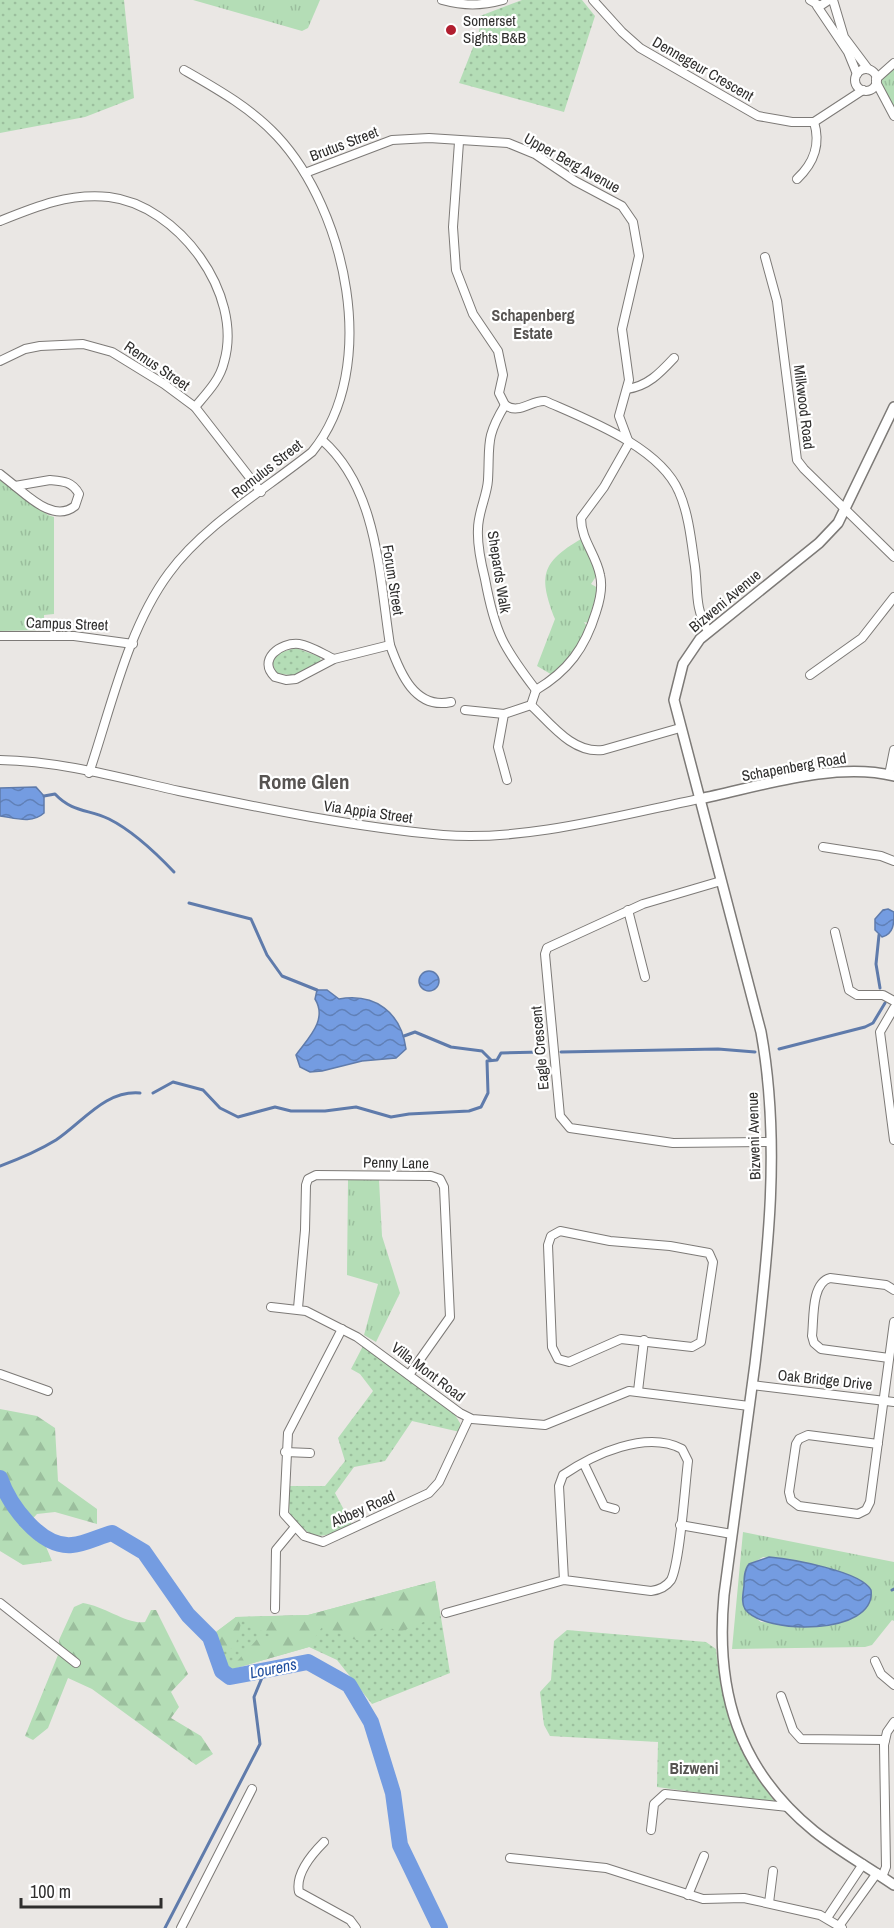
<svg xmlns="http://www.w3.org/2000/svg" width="894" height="1928" font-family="'Archivo Narrow',sans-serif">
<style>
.grass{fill:url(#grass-dots)}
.forest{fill:url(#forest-firs)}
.park{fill:url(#park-tufts);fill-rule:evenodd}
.water{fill:url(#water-waves);stroke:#5f7bab;stroke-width:1.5}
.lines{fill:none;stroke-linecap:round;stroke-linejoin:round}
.stream{stroke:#5f7bab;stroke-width:3}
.river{stroke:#749ce1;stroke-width:16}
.minor-casing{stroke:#7d7a77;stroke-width:10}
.tertiary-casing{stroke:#7d7a77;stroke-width:12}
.minor{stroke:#fff;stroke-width:8}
.tertiary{stroke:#fff;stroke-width:9}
.poi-dot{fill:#b11e2f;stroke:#fff;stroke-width:2}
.labels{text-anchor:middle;stroke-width:4.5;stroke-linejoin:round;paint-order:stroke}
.poi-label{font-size:15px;fill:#2f2e2d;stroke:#fff;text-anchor:start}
.street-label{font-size:15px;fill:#2f2e2d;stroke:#fff}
.neighbourhood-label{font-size:16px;font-weight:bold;fill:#575452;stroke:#fff}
.water-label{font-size:16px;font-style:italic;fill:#1e4d9e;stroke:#fff}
.district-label{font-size:21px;font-weight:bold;fill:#575452;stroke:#fff}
</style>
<defs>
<pattern id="grass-dots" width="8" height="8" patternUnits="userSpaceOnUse" patternTransform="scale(1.5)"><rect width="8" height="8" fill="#b4ddb6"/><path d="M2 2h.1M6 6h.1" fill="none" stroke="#9bbe9d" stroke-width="1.8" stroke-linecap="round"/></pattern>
<pattern id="forest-firs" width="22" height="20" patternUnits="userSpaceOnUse" patternTransform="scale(1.5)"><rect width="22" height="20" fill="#b4ddb6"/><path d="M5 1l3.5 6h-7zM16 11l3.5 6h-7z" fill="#9bbe9d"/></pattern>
<pattern id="park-tufts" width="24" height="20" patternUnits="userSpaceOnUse" patternTransform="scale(1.5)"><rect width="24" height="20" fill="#b4ddb6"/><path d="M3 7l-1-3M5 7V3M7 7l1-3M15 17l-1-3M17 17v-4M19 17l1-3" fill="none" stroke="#9bbe9d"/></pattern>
<pattern id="water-waves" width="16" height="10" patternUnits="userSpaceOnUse" patternTransform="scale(1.5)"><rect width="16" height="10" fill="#749ce1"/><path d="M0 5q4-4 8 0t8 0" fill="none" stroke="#6080b7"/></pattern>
</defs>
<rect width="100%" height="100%" fill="#eae7e4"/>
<g class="grass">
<path d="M0,0h124l10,98 -49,19 -85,16z"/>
<path d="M522,0h60l13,16 -31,96 -105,-29 20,-51 1,-16z"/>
<path d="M296,648l24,9 1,5 -26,14 -19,-3 -4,-12 6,-8z"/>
<path d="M363,1346l92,69 5,8v9l-48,-11 -27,40 -31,6 -19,26 17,32c-33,14 -35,17 -62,-7l-2,-32h37l20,-25 -7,-23 35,-47 -13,-17 -9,-5z"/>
<path d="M435,1581l15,92 -78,31 -35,-44 -28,-13 -80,23 -10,-19 -3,-19 20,-15 72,-2z"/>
<path d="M567,1630l139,12 10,7c6,61 23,102 58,152l-2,2 -115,-16 1,-45 -108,-6 -6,-11 -4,-33 11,-12 3,-39z"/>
</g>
<g class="forest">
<path d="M0,1409l37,7 18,12 3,53 39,28v15l-42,-12 -18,2 -13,14 20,14 8,19 -29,4 -23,-14z"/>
<path d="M435,1581l5,34 -40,17 -15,-6 -19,15c-21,-1 -25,-10 -44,-14l-13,20 -80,23 31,-34 16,1v-4l-24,-4 -10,-10 -7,29 -16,3 -3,-19 20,-15 72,-2z"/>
<path d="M83,1603c21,3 45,22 62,19l6,-12h5l32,64 -17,18 8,15 -8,11 30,18 12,18 -17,11 -104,-76 -24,-11 -20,50 -15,12 -8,-4 33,-81 1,-15 15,-33z"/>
</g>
<g class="park">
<path d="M193,0h127l-12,28 -6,3z"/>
<path d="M894,67v42l-13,-25 2,-7z"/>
<path d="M0,480l48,35 6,2v97l-10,1v15l-44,1z"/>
<path d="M581,539l16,36 -6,9 7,4 -10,35 -4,-1 5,7 -7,13h-3l-1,6 -24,28 -17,-10 18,-47c-16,-42 -15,-56 26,-80z"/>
<path d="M348,1180h31l3,56 18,57 -24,49 -12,-7 14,-51 -31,-9z"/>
<path d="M743,1532l151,30v59l-2,-1 -20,25 -7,2 -133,2zM763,1557l38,5 66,22 4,6 -10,21 -13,9 -44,7 -43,-5 -15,-11v-44z"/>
</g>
<g class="water">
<path d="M36,787l8,9v17c-12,11 -29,5 -44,3v-28z"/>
<path d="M888,909l6,3c0,11 0,22 -12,25l-7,-7v-11l8,-9z"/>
<circle cx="429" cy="981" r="10"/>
<path d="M317,990h10l12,9c36,-6 62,13 67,50l-10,9 -34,3 -40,10 -12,1 -10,-5 -4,-12c12,-17 32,-35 19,-56z"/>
<path d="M769,1557c22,2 92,14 102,33 6,46 -108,45 -126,19 -4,-6 -2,-15 -1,-23 0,-7 0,-16 5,-22z"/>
</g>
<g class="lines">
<g class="stream">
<path d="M44,796l11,-2c18,19 34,15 54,25 24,12 47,34 65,53"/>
<path d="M189,903l62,16 16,36 15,21 35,14"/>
<path d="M879,935l-3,29 4,24"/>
<path d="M404,1036l11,-4 36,15 31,4 9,9"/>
<path d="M779,1049l86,-22 8,-4 12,-20"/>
<path d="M561,1052l157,-3 37,3"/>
<path d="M153,1093l20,-11 30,8 17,18 18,9 37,-10 16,4h34l31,-4 35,10 18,-3 60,-3 12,-4 7,-14 -1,-32 10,-1 4,-7 41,-1"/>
<path d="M0,1166c19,-7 38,-15 56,-26 27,-18 49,-50 84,-47"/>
<path d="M892,1590l2,-1"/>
<path d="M165,1928l95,-184 -6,-47 12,-29"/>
</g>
<path class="river" d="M0,1478c9,26 40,70 72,67 13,-1 28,-9 40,-12l32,19 44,63 22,22 12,34 8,6 78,-15 41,23 22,37 22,71 7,52 40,83"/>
<defs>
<g id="minor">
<path d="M442,0c22,6 39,6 61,0"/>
<path d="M593,0l29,32 18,16 118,68 34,6h22l49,-32"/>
<path d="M810,0l10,6 9,-6"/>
<path d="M833,0l11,37 24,32"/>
<path d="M817,6l31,46 9,22"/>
<circle cx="866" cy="80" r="11"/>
<path d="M876,79l18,-16"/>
<path d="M876,82l18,34"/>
<path d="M459,142l-6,85 3,43 17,44 25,37 5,24 -4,18 6,12"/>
<path d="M305,173l87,-33 37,-2 79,5 27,11 40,27 47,25 11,16 6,34 -17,73 7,51 -10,36 10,27"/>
<path d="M797,179c17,-16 24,-34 17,-57"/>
<path d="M0,221c37,-15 69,-28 109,-24 69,8 135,97 115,165 -4,18 -18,32 -29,45"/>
<path d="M765,257l12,44 20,159 7,9 90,88"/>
<path d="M0,361l25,-12 15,-3 43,-2 29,8 52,32 31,23 66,85"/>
<path d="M627,389c21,-3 33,-16 47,-31"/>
<path d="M505,405c14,10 26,-5 40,-4 43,19 115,46 134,91 9,20 12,46 15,68 5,27 -1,45 14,71"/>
<path d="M505,405c-20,33 -15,39 -17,75 -1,16 -10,32 -10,49 -1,17 3,34 7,50 10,54 18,68 51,111"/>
<path d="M322,440c56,49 57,135 68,205 10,28 25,65 61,57"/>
<path d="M0,474l15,12"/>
<path d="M50,480c12,1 22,1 29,14l-4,12c-20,16 -44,-7 -60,-20z"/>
<path d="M0,636h74l59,8"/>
<path d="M334,659c-11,-5 -23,-13 -35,-15 -19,-2 -42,16 -24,33l11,3 10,-1 38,-20 56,-14"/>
<path d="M810,675l52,-37 32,-41"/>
<path d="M536,690c32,-19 49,-42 60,-78 4,-12 7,-25 4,-37 -4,-21 -19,-35 -19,-57l23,-31 25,-44"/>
<path d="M531,705c20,19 42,49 72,45l77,-22"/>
<path d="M465,710l39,4 27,-9 5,-15"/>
<path d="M504,714l-6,33 9,33"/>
<path d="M0,760c60,1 121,18 179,31 87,18 175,36 264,44 80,7 178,-20 256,-36"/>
<path d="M89,773c22,-65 39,-145 80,-200 35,-48 97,-84 143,-121 69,-84 34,-242 -35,-316 -26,-28 -60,-47 -93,-66"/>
<path d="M889,775l5,-25"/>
<path d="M823,847l58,9 13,5"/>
<path d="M721,881l-78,23 -96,44 -2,6 15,162 10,12 103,15 97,-1"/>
<path d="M628,910l17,67"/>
<path d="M835,932l14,58 8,5h26l11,6"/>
<path d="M894,1008l-14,24 14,108"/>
<path d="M560,1231l50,10 60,5 39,7 4,9 -12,80 -9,5 -71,-8 -52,23 -11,-3 -6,-12 -4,-102 3,-9z"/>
<path d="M271,1307l35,4 51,26 103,76 12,6 73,6 84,-34 120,15"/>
<path d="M298,1308l7,-78 1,-45 2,-6 8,-4 115,1 9,3 4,8 6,130 -41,58"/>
<path d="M342,1329l-54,104 -4,81 20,22 19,6 106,-49 10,-11 30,-64"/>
<path d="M889,1358l-68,-9 -7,-6 -2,-7c2,-17 -1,-53 18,-58l56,7 8,5"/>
<path d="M0,1374l48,17"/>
<path d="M752,1385l142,17"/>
<path d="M638,1391l6,-51"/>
<path d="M878,1444l-70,-9 -9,4 -3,5 -7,48 2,8 8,6 59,8 8,-4 4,-8 24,-180"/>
<path d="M285,1452l25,1"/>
<path d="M584,1464l20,42 11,3"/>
<path d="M680,1525l52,9"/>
<path d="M0,1603l76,60"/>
<path d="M275,1609l1,-59 19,-23"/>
<path d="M446,1613l118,-33 87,11c8,-1 15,-4 20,-11 9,-17 14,-95 17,-119l-6,-12c-36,-19 -88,5 -119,26l-4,11 5,94"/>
<path d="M875,1661l6,13 13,11"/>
<path d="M781,1696l12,34 8,9 84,1"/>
<path d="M651,1830l3,-26 11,-10 123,13"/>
<path d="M324,1842c-12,12 -29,32 -25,50l51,28 6,8"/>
<path d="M510,1858l96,10 97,31 41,-1 76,17 22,13"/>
<path d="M882,1877l4,-10 -2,-122 3,-13 7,-10"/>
<path d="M688,1895l16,-39"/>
<path d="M769,1903l4,-32"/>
<path d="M827,1918l36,-54"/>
<path d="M839,1926l38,-53"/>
<path d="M181,1928l71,-139"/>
</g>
<g id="tertiary">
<path d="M894,407l-56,116 -19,20 -119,96 -17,25 -9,36 87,332c20,110 7,222 -6,332 -10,77 -21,154 -31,231 -9,96 14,174 90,236 25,20 54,36 80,54"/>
<path d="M699,799c59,-12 136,-38 195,-23"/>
</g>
</defs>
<use href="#minor" class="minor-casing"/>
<use href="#tertiary" class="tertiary-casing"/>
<use href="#minor" class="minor"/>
<use href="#tertiary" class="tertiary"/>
</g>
<circle class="poi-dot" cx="451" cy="30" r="6"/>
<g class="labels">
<g class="poi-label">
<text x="463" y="26">Somerset<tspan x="463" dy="17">Sights B&amp;B</tspan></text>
</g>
<g class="street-label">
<text transform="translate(703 69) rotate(30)" y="5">Dennegeur Crescent</text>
<text transform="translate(344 144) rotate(-21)" y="5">Brutus Street</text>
<text transform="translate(572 163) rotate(29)" y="5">Upper Berg Avenue</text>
<text transform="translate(157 366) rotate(34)" y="5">Remus Street</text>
<text transform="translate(804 407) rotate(83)" y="5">Milkwood Road</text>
<text transform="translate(267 469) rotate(-38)" y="5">Romulus Street</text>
<text transform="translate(499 572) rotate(81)" y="5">Shepards Walk</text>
<text transform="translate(393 580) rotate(81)" y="5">Forum Street</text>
<text transform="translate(725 601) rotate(-40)" y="5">Bizweni Avenue</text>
<text transform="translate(67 624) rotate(2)" y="5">Campus Street</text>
<text transform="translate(794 767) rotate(-10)" y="5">Schapenberg Road</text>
<text transform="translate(368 812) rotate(8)" y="5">Via Appia Street</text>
<text transform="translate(540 1048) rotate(-95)" y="5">Eagle Crescent</text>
<text transform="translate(754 1136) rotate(-92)" y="5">Bizweni Avenue</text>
<text transform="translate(396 1163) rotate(1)" y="5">Penny Lane</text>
<text transform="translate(428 1372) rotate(37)" y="5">Villa Mont Road</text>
<text transform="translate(825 1380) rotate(6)" y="5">Oak Bridge Drive</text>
<text transform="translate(363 1509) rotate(-24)" y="5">Abbey Road</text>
</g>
<g class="neighbourhood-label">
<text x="533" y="321">Schapenberg<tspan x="533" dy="18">Estate</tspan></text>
<text x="694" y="1774">Bizweni</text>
</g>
<g class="water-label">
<text transform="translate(273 1668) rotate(-11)" y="6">Lourens</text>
</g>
<g class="district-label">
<text x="304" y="789">Rome Glen</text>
</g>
</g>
<path d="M21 1898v9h140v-9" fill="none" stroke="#2f2e2d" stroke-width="3"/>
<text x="30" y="1898" font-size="18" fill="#2f2e2d" stroke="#ffffff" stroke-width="4.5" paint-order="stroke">100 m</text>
</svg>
